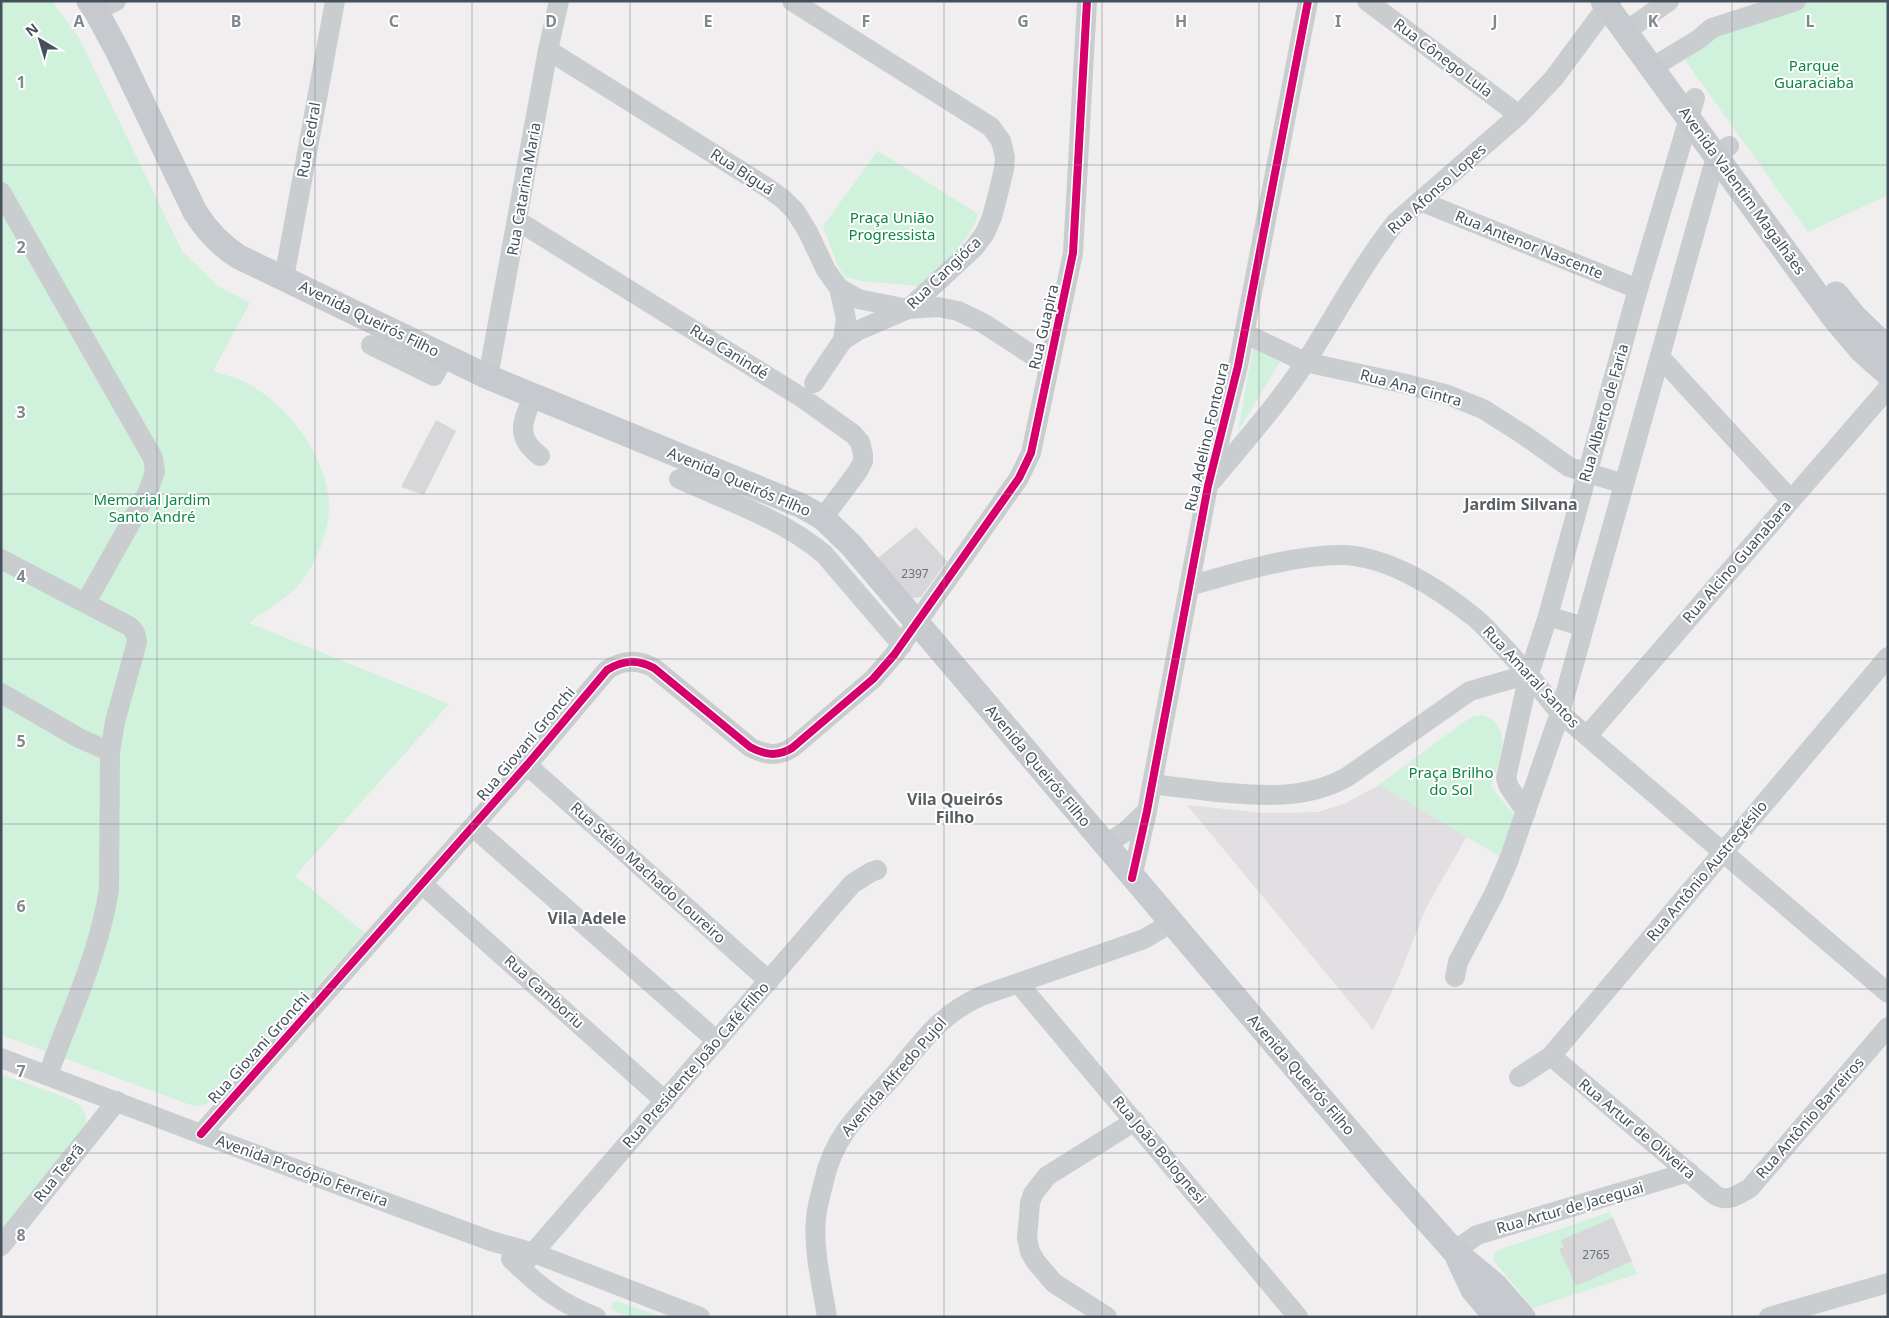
<svg xmlns="http://www.w3.org/2000/svg" width="1889" height="1318" font-family="'Noto Sans',sans-serif">
<style>
.education{fill:#e1dfe1}
.green{fill:#d0f1dc}
.building{fill:#d7d6d9}
.lines{fill:none;stroke-linecap:round;stroke-linejoin:round}
.minor{stroke:#cacdcf;stroke-width:20}
.major{stroke:#c6c9ce;stroke-width:25}
.cycleway-casing{stroke:#fff;stroke-width:11}
.cycleway{stroke:#d6006c;stroke-width:8}
.grid{fill:none;stroke:#808890;stroke-width:1;stroke-opacity:0.55}
.labels{text-anchor:middle;stroke-width:4;stroke-linejoin:round;paint-order:stroke}
.number-label{font-size:12px;fill:#6a747d}
.street-label{font-size:15px;fill:#44515d;stroke:#fff}
.park-label{font-size:15px;fill:#0d8647;stroke:#fff}
.neighbourhood-label{font-size:16px;font-weight:bold;fill:#595e63;stroke:#fff}
.grid-label{font-size:16px;text-anchor:middle;font-weight:bold;fill:#808890;stroke:#fff;stroke-width:4;stroke-linejoin:round;paint-order:stroke}
</style>
<rect width="100%" height="100%" fill="#f0eeee"/>
<path class="education" d="M1379,785l88,51 -41,72 -29,73 -24,49 -186,-225 77,8 54,-1 28,-9z"/>
<g class="green">
<path d="M1,1h51l27,37 103,213 36,35 32,17 -37,68c8,3 17,5 25,8 45,19 88,74 91,124 1,24 -12,59 -27,78 -13,17 -37,29 -53,42l200,81 -154,172 70,57 -148,163c-10,9 -17,12 -29,8l-187,-69z"/>
<path d="M1770,1h118v194l-80,37 -123,-172 7,-8z"/>
<path d="M878,151l100,63c-8,30 -37,51 -58,72l-59,-5 -16,-4 -8,-13 -14,-38z"/>
<path d="M1253,348l27,14 -42,69z"/>
<path d="M1483,715c33,13 15,46 8,72l23,28 -15,41 -120,-71 92,-68z"/>
<path d="M1,1074l71,26c10,7 15,12 14,24l-85,108z"/>
<path d="M1610,1212l27,62 -104,34 -39,-47v-6l4,-5z"/>
<path d="M618,1301l2,1 41,15c-15,0 -40,1 -50,-9l2,-5z"/>
</g>
<g class="building">
<path d="M436,420l20,11 -32,64 -23,-8z"/>
<path d="M916,527l31,34 -26,36 -9,1 -34,-40z"/>
<path d="M1613,1218l19,43 -56,25 -17,-37 5,-2 -3,-7z"/>
</g>
<g class="lines">
<g class="minor">
<path d="M792,1l199,126 10,14 4,16 -1,12 -6,25 -6,23 -7,16 -11,15 -66,61 -49,21 -16,10"/>
<path d="M1367,1l152,114"/>
<path d="M96,11l20,-10"/>
<path d="M1626,31l43,-30"/>
<path d="M548,50l220,138 15,11 12,12 13,21 18,38 13,18 19,11 50,10 30,-2 20,4 25,12 66,43"/>
<path d="M1653,67l46,-28 13,-11 84,-27"/>
<path d="M1,192l152,266 2,13 -7,21 -62,110"/>
<path d="M1420,201l218,88"/>
<path d="M518,221l286,178 49,35 7,8 3,12v7l-5,10 -35,47"/>
<path d="M284,278l51,-277"/>
<path d="M1244,333l61,29 97,21 46,12 35,14 41,26 45,32 55,17"/>
<path d="M371,345l63,31 10,-20"/>
<path d="M1660,357l131,143"/>
<path d="M488,377l60,-327 11,-49"/>
<path d="M814,383l29,-43 3,-21 -7,-31"/>
<path d="M533,396c-10,26 -19,40 7,60"/>
<path d="M679,479c49,22 103,40 145,75l78,91"/>
<path d="M1212,481c32,-39 67,-78 95,-121 29,-46 55,-95 89,-138l123,-107 35,-37 57,-77"/>
<path d="M1,559l128,67c6,4 7,9 8,16l-22,80 -5,30 -1,137c-10,66 -39,124 -61,186"/>
<path d="M1189,586c48,-13 99,-30 149,-31 47,-1 100,33 136,62 9,7 16,16 24,24 22,23 42,47 62,72l328,280"/>
<path d="M1548,616l36,11"/>
<path d="M1,693l78,45 31,14"/>
<path d="M1587,736l301,-348"/>
<path d="M527,765l242,216"/>
<path d="M1152,784c21,3 43,5 65,8 44,4 89,8 130,-15l123,-86 59,-17"/>
<path d="M1526,812l-17,-25 -3,-9 23,-104 19,-58 90,-327 57,-191"/>
<path d="M473,827l244,214"/>
<path d="M1105,845l20,-13 22,-21"/>
<path d="M1132,878l15,-67 61,-325 30,-120 70,-365"/>
<path d="M422,884l243,217"/>
<path d="M1455,977l3,-15 36,-68 14,-32 52,-149 151,-539 6,-19 12,-9"/>
<path d="M1019,984l279,333"/>
<path d="M1551,1056l164,139c13,8 22,0 35,-7l138,-161"/>
<path d="M1,1058l200,76 290,107 43,12 166,64"/>
<path d="M1519,1077l32,-21 337,-399"/>
<path d="M201,1134l326,-369 80,-95c16,-10 30,-11 47,-2l96,79c15,8 27,10 42,1l81,-69 21,-24 125,-177 12,-25 42,-200 14,-252"/>
<path d="M1,1246l116,-145"/>
<path d="M1454,1251l23,-16 212,-63"/>
<path d="M511,1259c28,27 48,44 85,58"/>
<path d="M520,1268l332,-384 19,-12 6,-2"/>
<path d="M827,1317c-5,-32 -14,-66 -11,-99 1,-11 4,-22 7,-33 4,-20 12,-39 24,-56 15,-20 33,-38 50,-57 27,-33 44,-58 84,-76l163,-57 27,-16"/>
<path d="M1107,1317l-53,-34 -18,-21 -6,-10 -3,-14 3,-35 3,-9 14,-18 88,-55"/>
<path d="M1769,1317l119,-34"/>
</g>
<g class="major">
<path d="M89,1l7,10 21,39 78,162c12,19 25,33 44,45l249,120 314,129 21,12 28,27 538,633 65,73 41,34 28,32"/>
<path d="M1603,1l231,317 28,33 26,23"/>
<path d="M1836,294l18,22 34,33"/>
<path d="M1458,1258l15,32 23,27"/>
</g>
<defs>
<g id="cycleway">
<path d="M1132,878l15,-67 61,-325 30,-120 70,-365"/>
<path d="M201,1134l326,-369 80,-95c16,-10 30,-11 47,-2l96,79c15,8 27,10 42,1l81,-69 21,-24 125,-177 12,-25 42,-200 14,-252"/>
</g>
</defs>
<use href="#cycleway" class="cycleway-casing"/>
<use href="#cycleway" class="cycleway"/>
</g>
<path class="grid" d="M157,1v1316M315,1v1316M472,1v1316M630,1v1316M787,1v1316M944,1v1316M1102,1v1316M1259,1v1316M1417,1v1316M1574,1v1316M1732,1v1316M1,165h1887M1,330h1887M1,494h1887M1,659h1887M1,824h1887M1,989h1887M1,1153h1887"/>
<g class="labels">
<g class="number-label">
<text x="915" y="578">2397</text>
<text x="1596" y="1259">2765</text>
</g>
<g class="street-label">
<text transform="translate(1443 58) rotate(37)" y="5">Rua Cônego Lula</text>
<text transform="translate(309 140) rotate(-80)" y="5">Rua Cedral</text>
<text transform="translate(742 172) rotate(33)" y="5">Rua Biguá</text>
<text transform="translate(524 189) rotate(-80)" y="5">Rua Catarina Maria</text>
<text transform="translate(1437 189) rotate(-42)" y="5">Rua Afonso Lopes</text>
<text transform="translate(1742 191) rotate(54)" y="5">Avenida Valentim Magalhães</text>
<text transform="translate(1529 245) rotate(22)" y="5">Rua Antenor Nascente</text>
<text transform="translate(944 273) rotate(-44)" y="5">Rua Cangióca</text>
<text transform="translate(369 319) rotate(26)" y="5">Avenida Queirós Filho</text>
<text transform="translate(1044 327) rotate(-77)" y="5">Rua Guapira</text>
<text transform="translate(729 352) rotate(32)" y="5">Rua Canindé</text>
<text transform="translate(1411 388) rotate(15)" y="5">Rua Ana Cintra</text>
<text transform="translate(1604 413) rotate(-74)" y="5">Rua Alberto de Faria</text>
<text transform="translate(1207 437) rotate(-77)" y="5">Rua Adelino Fontoura</text>
<text transform="translate(739 482) rotate(23)" y="5">Avenida Queirós Filho</text>
<text transform="translate(1737 562) rotate(-49)" y="5">Rua Alcino Guanabara</text>
<text transform="translate(1531 677) rotate(47)" y="5">Rua Amaral Santos</text>
<text transform="translate(526 744) rotate(-50)" y="5">Rua Giovani Gronchi</text>
<text transform="translate(1038 766) rotate(50)" y="5">Avenida Queirós Filho</text>
<text transform="translate(1707 871) rotate(-50)" y="5">Rua Antônio Austregésilo</text>
<text transform="translate(648 873) rotate(42)" y="5">Rua Stélio Machado Loureiro</text>
<text transform="translate(544 992) rotate(42)" y="5">Rua Camboriu</text>
<text transform="translate(259 1048) rotate(-48)" y="5">Rua Giovani Gronchi</text>
<text transform="translate(696 1065) rotate(-49)" y="5">Rua Presidente João Café Filho</text>
<text transform="translate(1301 1075) rotate(49)" y="5">Avenida Queirós Filho</text>
<text transform="translate(894 1077) rotate(-49)" y="5">Avenida Alfredo Pujol</text>
<text transform="translate(1810 1118) rotate(-49)" y="5">Rua Antônio Barreiros</text>
<text transform="translate(1637 1129) rotate(40)" y="5">Rua Artur de Oliveira</text>
<text transform="translate(1159 1150) rotate(50)" y="5">Rua João Bolognesi</text>
<text transform="translate(302 1171) rotate(20)" y="5">Avenida Procópio Ferreira</text>
<text transform="translate(59 1173) rotate(-51)" y="5">Rua Teerã</text>
<text transform="translate(1570 1208) rotate(-16)" y="5">Rua Artur de Jaceguai</text>
</g>
<g class="park-label">
<text x="1814" y="71">Parque<tspan x="1814" dy="17">Guaraciaba</tspan></text>
<text x="892" y="223">Praça União<tspan x="892" dy="17">Progressista</tspan></text>
<text x="152" y="505">Memorial Jardim<tspan x="152" dy="17">Santo André</tspan></text>
<text x="1451" y="778">Praça Brilho<tspan x="1451" dy="17">do Sol</tspan></text>
</g>
<g class="neighbourhood-label">
<text x="1521" y="510">Jardim Silvana</text>
<text x="955" y="805">Vila Queirós<tspan x="955" dy="18">Filho</tspan></text>
<text x="587" y="924">Vila Adele</text>
</g>
</g>
<g class="grid-label">
<text x="79" y="27">A</text>
<text x="236" y="27">B</text>
<text x="394" y="27">C</text>
<text x="551" y="27">D</text>
<text x="708" y="27">E</text>
<text x="866" y="27">F</text>
<text x="1023" y="27">G</text>
<text x="1181" y="27">H</text>
<text x="1338" y="27">I</text>
<text x="1495" y="27">J</text>
<text x="1653" y="27">K</text>
<text x="1810" y="27">L</text>
<text x="21" y="88">1</text>
<text x="21" y="253">2</text>
<text x="21" y="418">3</text>
<text x="21" y="582">4</text>
<text x="21" y="747">5</text>
<text x="21" y="912">6</text>
<text x="21" y="1077">7</text>
<text x="21" y="1241">8</text>
</g>
<rect width="1889" height="1318" fill="none" stroke="#44515d" stroke-width="5"/>
<g transform="translate(40 40) rotate(322)" stroke="#ffffff" stroke-width="4" paint-order="stroke">
<path d="M0-4L9 19L0 12L-9 19Z" fill="#44515d"/>
<text y="-8" font-size="14" font-weight="bold" text-anchor="middle" fill="#44515d">N</text>
</g>
</svg>
